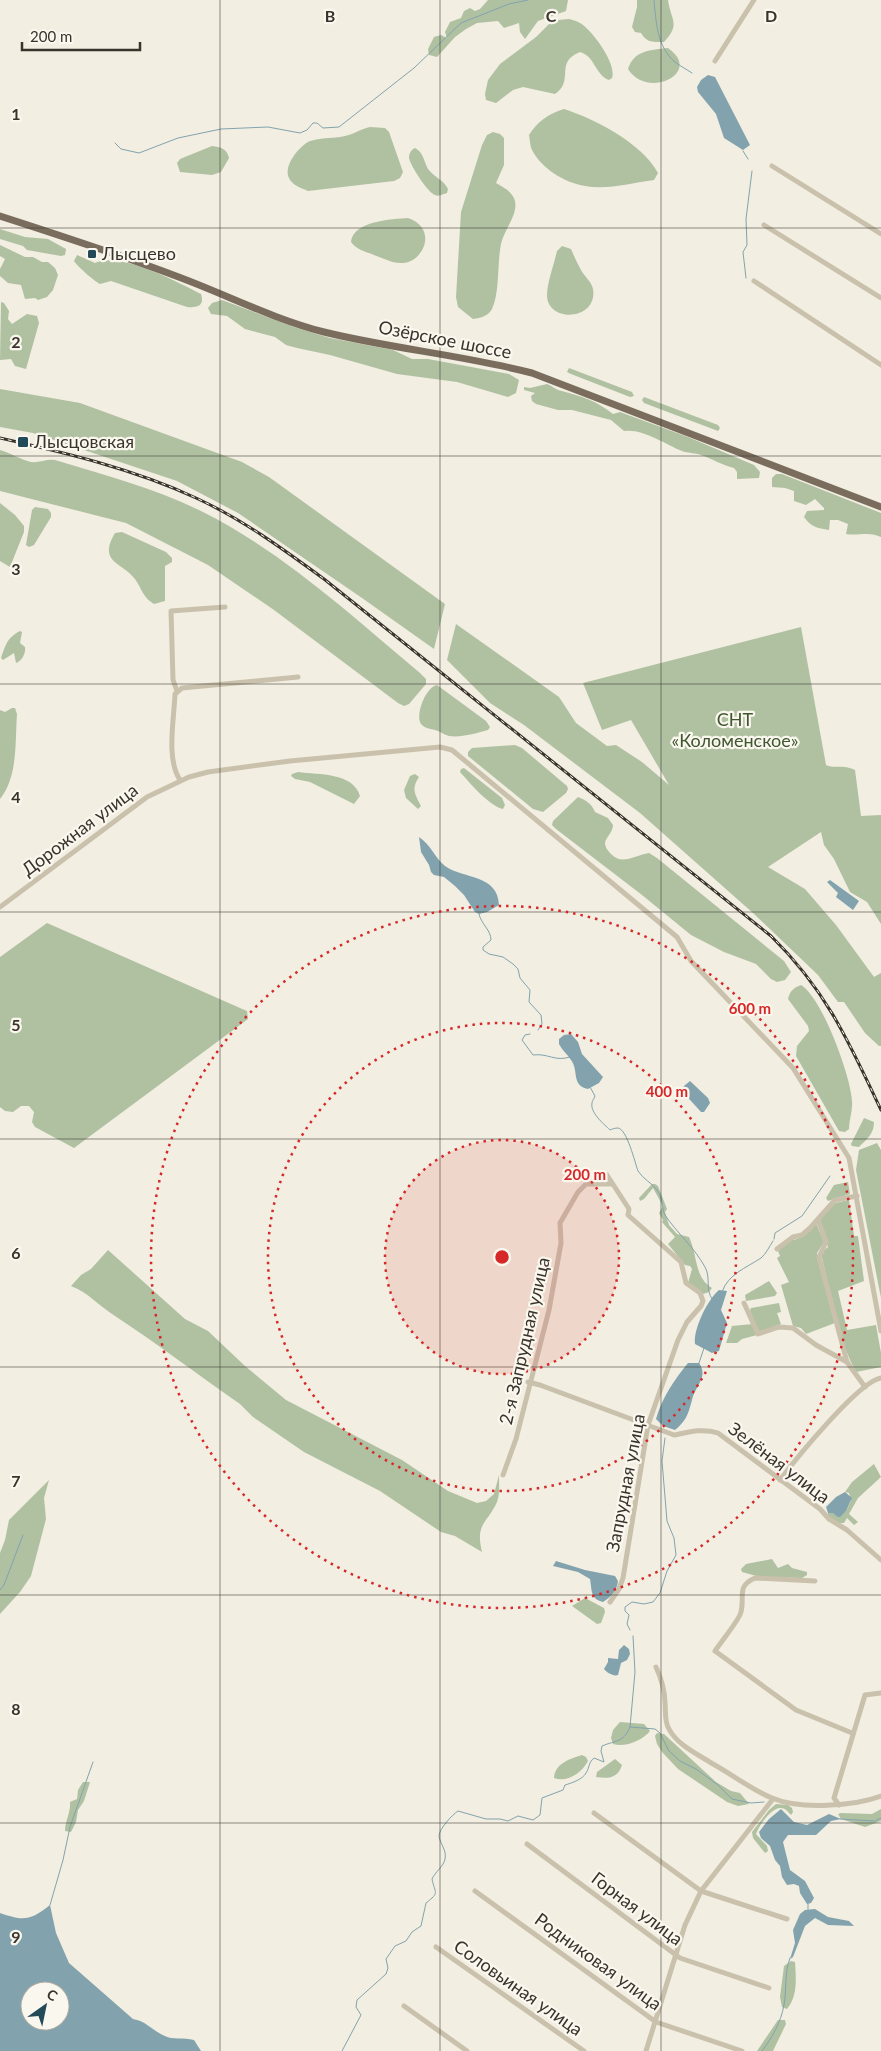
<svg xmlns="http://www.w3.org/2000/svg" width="881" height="2051" font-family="Lato,sans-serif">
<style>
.green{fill:#b0c1a2}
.water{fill:#82a3ae;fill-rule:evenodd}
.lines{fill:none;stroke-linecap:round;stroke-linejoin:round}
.stream{stroke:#82a3ae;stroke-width:1}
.minor{stroke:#cac1ad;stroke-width:5}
.major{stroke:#7a6d5e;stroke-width:7}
.rail-casing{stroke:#39332c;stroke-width:3}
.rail{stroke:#faf7ee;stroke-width:1;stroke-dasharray:4;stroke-linecap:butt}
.grid{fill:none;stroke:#39332c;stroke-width:1;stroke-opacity:0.55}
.ring{fill:none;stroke:#d62828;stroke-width:2.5;stroke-dasharray:2.5 5}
.poi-dot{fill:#234a59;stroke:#faf7ee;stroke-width:2}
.labels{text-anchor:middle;stroke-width:4.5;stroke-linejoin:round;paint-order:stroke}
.poi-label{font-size:18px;fill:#39332c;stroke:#faf7ee;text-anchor:start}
.street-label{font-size:18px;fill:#39332c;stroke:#faf7ee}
.park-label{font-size:18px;fill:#405631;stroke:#faf7ee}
.grid-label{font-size:16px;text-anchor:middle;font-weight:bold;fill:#39332c;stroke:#faf7ee;stroke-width:4.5;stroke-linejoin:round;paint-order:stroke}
.centre{fill:#d62828;stroke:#faf7ee;stroke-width:2.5}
.ring-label{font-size:15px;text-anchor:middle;font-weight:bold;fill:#d62828;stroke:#faf7ee;stroke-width:4.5;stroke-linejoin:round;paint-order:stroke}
</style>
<rect width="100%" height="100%" fill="#f2eee1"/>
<g class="green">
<path d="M488,0h80l-2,11 -28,10 -13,18 -5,-7 -1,-9 -15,5 -6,-7 -21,2 -11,6 -11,8 -18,20 -8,-2 -1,-6 6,-12 7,-2 6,3 -2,-6 5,-10 11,-4 3,-7 6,-3 5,3 5,-2z"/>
<path d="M637,0h31c3,21 13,24 -4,42 -11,0 -17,1 -23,-9l-6,-1 -3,-5 5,-20z"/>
<path d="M569,19c4,1 8,2 11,4 13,8 37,41 32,55l-3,2c-14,-5 -14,-24 -29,-28 -26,10 -5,29 -25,42l-32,-7 -10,3 -17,13 -10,-3 -1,-6 3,-14 12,-16 36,-27 13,-13 9,-4z"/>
<path d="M668,48c36,25 -21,52 -40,21 6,-19 23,-19 40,-21z"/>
<path d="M564,109c31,10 78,34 94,64l-4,7c-22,3 -47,10 -69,6 -20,-3 -44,-18 -53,-36 -2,-4 -2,-10 -3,-15 9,-14 19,-21 35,-26z"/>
<path d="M370,127l15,1 4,4 14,40 -3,6 -6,3 -86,10c-7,-3 -16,-6 -19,-13 -6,-12 10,-32 21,-37 10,-3 20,-3 30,-4 11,-1 20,-8 30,-10z"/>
<path d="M493,132l7,2 4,4v27l-8,18c7,4 17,9 19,18 3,14 -11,29 -14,43 -4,19 -1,48 -9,65 -4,7 -11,9 -19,10l-15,-12 -2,-10 5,-85 21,-67 5,-10z"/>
<path d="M212,146c9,1 15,3 17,12l-8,14 -9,3 -32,-3 -3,-9 3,-4z"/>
<path d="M415,148c8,4 9,13 13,21 6,8 16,11 20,20l-1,4c-4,1 -8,4 -12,2 -7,-2 -25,-30 -26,-37 0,-5 2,-8 6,-10z"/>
<path d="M408,218c30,10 16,44 -5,45 -10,1 -20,-5 -29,-8 -10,-4 -17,-5 -23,-13 2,-21 41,-23 57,-24z"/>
<path d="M0,229l25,8 23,2 18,10 -1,6 -4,1 -34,-6 -4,-4 -23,-7z"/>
<path d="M0,245l25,12h8l9,5h6l7,6 3,7 -5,15 -6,7 -9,3 -3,-2 -10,1 -4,-14 -13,-2 -8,-7v-7l5,-10 -5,-3z"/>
<path d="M562,246l9,3c3,7 6,14 10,21 3,6 11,12 12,19 5,32 -45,34 -46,7 0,-14 7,-31 10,-45z"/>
<path d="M77,255l18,8c25,-12 82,19 106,31 4,12 -4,14 -14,13l-76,-26 -11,3c-7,-4 -22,-17 -26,-23z"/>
<path d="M222,300l72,27 36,11 63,12 19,9h16l81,15 10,6 -3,13 -8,4 -51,-15 -60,-8 -67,-19 -33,-7 -11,-3 -11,-8 -30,-8 -18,-13 -16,-2 -3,-6 4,-5z"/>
<path d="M1,302l3,1 5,8 -1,8 4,5 15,-10 10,2 2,7 -13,46 -11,-3 -4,-7 -11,1z"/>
<path d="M569,368l63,24 2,4 -4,1 -59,-23 -4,-2z"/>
<path d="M547,384c5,2 9,6 15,7 19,5 35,10 51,23l7,-2 68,25 66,28 6,7 -1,6 -22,1v-7l-3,-4c-12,-3 -22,-9 -33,-13 -6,-2 -14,-2 -19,-4 -17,-7 -40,-23 -58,-20l-13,-11 -39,-10h-14l-22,-6 -4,-3 -1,-5 4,-3 -11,-3v-3l6,1z"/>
<path d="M0,389l80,14 162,59 27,15 176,127 -11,45 -72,-51 -124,-85 -61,-32 -144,-48 -33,-6z"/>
<path d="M644,397l74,28 2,3 -2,3 -74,-28 -2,-3z"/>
<path d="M0,450c10,3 22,10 31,12 8,1 15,-3 24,-2 50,15 99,28 146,51 82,41 150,104 219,162l6,6v5l-17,20 -5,2 -6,-3 -124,-93 -66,-45 -82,-42 -126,-32z"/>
<path d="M776,474h6l99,39v24c-14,-6 -21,-1 -35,-3l2,-10 -10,-4h-8l-1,10c-12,-2 -18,-3 -25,-13l3,-6 17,-1v-2l-9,-9 -9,6 -12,-4v-10l-9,-3 -13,-1v-9z"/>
<path d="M0,503l15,12 9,11v6l-14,35 -10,-6z"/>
<path d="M35,507l13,2 3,4v4l-17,28 -5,2 -3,-2 6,-35z"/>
<path d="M122,532l44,20 6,6v4l-7,4v35l-11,3c-11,-6 -12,-15 -19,-25 -11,-16 -38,-16 -20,-46z"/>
<path d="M456,624l103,73 17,26 31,23 9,-1 26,17 27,23 -38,-65 -29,10 -19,-47 218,-56 25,138c8,4 17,-1 29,5l6,46 20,-1v109l-14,-22 -17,-10 -16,-33 -10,-14 -3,-13 -53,35 37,22 31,36 38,52 7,-4v73h-2l-14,-13 -21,-31h-6l-20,-27 -65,-62 -113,-100 -116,-88 -34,-22 -43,-43z"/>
<path d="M20,631l2,1 -2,11 5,4c1,6 -3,14 -9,16l-2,-10 -11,7 -2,-2c5,-14 6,-20 19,-27z"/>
<path d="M437,685l49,36 4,6 -2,3c-11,3 -28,8 -39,6 -5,-1 -9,-5 -14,-6 -4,-1 -11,-2 -14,-6 -6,-10 5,-37 16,-39z"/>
<path d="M12,708h3l2,6c-2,28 1,63 -17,85v-89l5,2z"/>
<path d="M515,745l7,3 45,38 1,3 -2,4 -23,19 -10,-3 -65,-53v-4l4,-4z"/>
<path d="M464,768l38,30 3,7 -2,4c-14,-3 -34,-27 -43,-37l1,-3z"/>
<path d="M298,772c21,3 55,0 62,24l-6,8 -44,-22 -15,-3 -4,-3 1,-2z"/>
<path d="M415,774l4,3c-8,12 -4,17 2,29l-3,3 -12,-11 -2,-8 6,-14z"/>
<path d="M578,797c8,3 14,7 17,15l13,6 5,7c0,7 -7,12 -8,18 0,4 3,8 6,11 11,12 24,1 38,-1l8,5 127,103 7,11 -6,8 -8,2 -6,-3 -15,-15 -32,-12 -33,-17 -49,-40 -86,-66 -4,-4 1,-4z"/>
<path d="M47,923l193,85 7,3 1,8 -174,129 -39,-21 -3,-5 2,-10 -5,-6h-8l-8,6 -8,-1 -5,-4v-150z"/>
<path d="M801,985c21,12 50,92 51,116 1,9 -3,19 -3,28l-4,3 -6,-1 -43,-75 1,-10 12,-15 -1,-5 -20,-27c2,-8 5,-11 13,-14z"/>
<path d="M864,1118l10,4c0,12 -7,17 -15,25l-7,-1 -1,-2z"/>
<path d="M877,1143l4,7v148l-25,-128 3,-20z"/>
<path d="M848,1182l2,12 -22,7 -2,-3 8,-13z"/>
<path d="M652,1184h3l3,2 9,23 -2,3 4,13 8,9 12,3c9,19 5,40 23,51l-3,4 -6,2 -15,-11 4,-14 -2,-3 -5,-1 -17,-21 7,-7 -13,-15 1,-2 -4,-7 4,-7 -10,-18 -9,11 -4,2 -1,-3z"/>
<path d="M849,1200l5,36h4l6,45 -26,10 9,39 29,-5 5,28v14l-25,5c-19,-35 -26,-80 -35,-119l7,-6 -8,-28 15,-16z"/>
<path d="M816,1223l8,19 -7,11 1,6 17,64 -29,11 -5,-6 -8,-2 -12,-41 8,-3 -12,-24 3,-2 -2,-5 15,-13 1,2 10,-4z"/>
<path d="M108,1250l77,69 23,12 37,35 41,34 116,60 46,31 29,12 9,-2 8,-7 5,-19c0,8 1,20 -2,27 -10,22 -22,21 -15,50l-27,-16 -14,-4 -61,-41 -76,-39 -51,-35 -13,-13c-42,-29 -82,-60 -125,-88 -15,-9 -27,-24 -44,-30l10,-11 10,-6z"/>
<path d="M769,1281l8,12 -2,3 -29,5 -1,-6z"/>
<path d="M779,1303l2,9 -4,1 4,11 -22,8 -9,-21 1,-3z"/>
<path d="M753,1324l4,11 -15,4 -5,4h-11l6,-17z"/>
<path d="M874,1464l7,13 -23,21 -9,16 9,8 -4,3 -7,-7 -3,5h-6l-10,-6v-4l18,-2 5,-10 -2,-8 -4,-1 7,-10z"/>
<path d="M49,1480l-5,18 2,21 -15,57 -11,16 -20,22v-61l5,-13 4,-20z"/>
<path d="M772,1559l6,9 10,-4 4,4 15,4v3l-5,3 -42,-1 -18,-5 -1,-3 5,-5z"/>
<path d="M585,1598l19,10 1,4 -4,11 -4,1 -25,-18z"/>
<path d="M620,1722l24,2 6,7c-7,9 -25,17 -37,13l-2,-6 2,-8z"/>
<path d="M657,1733l7,1 52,48 15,9 9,2 9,11 -11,2 -11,-4 -49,-33 -16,-17 -5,-8 -2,-8z"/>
<path d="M582,1755l4,2 2,4c-6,12 -21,22 -34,17 1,-15 16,-19 28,-23z"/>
<path d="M615,1759l7,6c-4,13 -13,14 -26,12l1,-5z"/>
<path d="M83,1782h7l-6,19 -6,9 -2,12 -5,10 -6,-1c0,-10 6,-19 5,-29l7,-3 1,-9z"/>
<path d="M776,1804l12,1 4,3 1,4 -2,3c-3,-3 -5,-7 -10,-7 -9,-1 -22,17 -25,26l11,12 1,5 -3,2 -12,-15 -1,-6 17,-22z"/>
<path d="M881,1809v12l-16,6 -24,-8 -3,-5 3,-1 31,1z"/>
<path d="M791,1961l4,1c1,16 3,34 -8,47l-5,-2 -2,-10 4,-31z"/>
<path d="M778,2020h7l1,4 -13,27h-16z"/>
</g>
<g class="water">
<path d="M708,75l7,2 35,68 -7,5 -19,-12 -8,-24 -18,-22 -1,-5 4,-7z"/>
<path d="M419,837c12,8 16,21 26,29 18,13 53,8 54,39l-12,7 -8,2 -4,-2 -11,-17 -9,-9 -11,-9 -10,-2 -3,-3 -2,-7 -8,-13z"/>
<path d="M830,880l29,21 -6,9 -17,-13 2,-4 -11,-11z"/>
<path d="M571,1034l7,8 4,12 21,23 -4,6 -11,6c-17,-3 -9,-19 -17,-29 -4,-6 -9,-10 -12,-16v-5l5,-4z"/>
<path d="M690,1081l18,17 2,5 -6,9h-3l-19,-21 2,-5z"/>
<path d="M719,1290l8,1 -6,19 6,13 -8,28 -7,2 -17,-9c-2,-15 13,-45 24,-54z"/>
<path d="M688,1363h11c10,14 -4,23 -7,37 -4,14 -5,20 -17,30l-12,-4 -7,-7c6,-21 18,-39 32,-56z"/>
<path d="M845,1492l7,6 -6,13 -6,6h-2l-5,-4h-5l-2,-6 10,-10z"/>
<path d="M556,1561l29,9 30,6 3,5c-1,10 -7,16 -15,21 -13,-3 -11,-12 -13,-23l-12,-7 -25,-6z"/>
<path d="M624,1645l5,4 1,5 -3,6 -6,3 -3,12c-4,2 -12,-3 -14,-6l4,-7v-4l10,1 1,-9z"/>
<path d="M781,1809l13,13 13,3 22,-11 12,5 -10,2 -15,14h-28l-5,7 7,28 15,11 9,17 -3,5 -4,1 -7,-11 -1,-7 -5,-2 -7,1 -5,-8 -2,-11 -5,-6 -5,-14 -9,-8 -2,-6 10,-13z"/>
<path d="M50,1905l6,28 13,30 64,56c13,2 20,12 32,17 7,4 19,1 29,4l7,11h-201v-138c23,8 30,8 50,-8zM30,1991h30v30h-30z"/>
<path d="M815,1909l13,8 21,4 5,5 -26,-1 -13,-7 -10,8 -12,31 -3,2 5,-16 -2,-13 7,-16 5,-4z"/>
</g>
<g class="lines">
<g class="stream">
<path d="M654,0c2,22 3,47 21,62 5,4 11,7 17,11"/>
<path d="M115,143l6,6 18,4 39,-15 43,-9 47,-2 32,6 7,-3 6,-7h4l6,5 16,-1 75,-59 47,-45 48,-19 19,-4"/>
<path d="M743,151l5,8"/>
<path d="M746,278l-3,-26 4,-7 -1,-26 6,-48"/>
<path d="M479,914c2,10 12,16 12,26l-8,7v3l6,4 14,3 10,7 5,5 2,9 10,12 -1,12 12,13 1,9 -4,6"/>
<path d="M530,1034l-5,1 -3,5 11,15c15,-2 22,7 37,2"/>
<path d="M590,1087l5,9c-1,3 -3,5 -3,7 -2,10 12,21 18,27 2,-1 5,-2 8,-2 9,1 17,35 20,43 5,8 14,12 19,19 7,9 4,18 8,25 12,18 29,32 40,52 6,11 0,21 7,32"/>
<path d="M774,1239l1,-6 27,-17 28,-40"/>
<path d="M722,1292c6,-18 24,-24 39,-34 5,-4 8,-11 12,-17"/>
<path d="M699,1363l5,-15"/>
<path d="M0,1590l4,-5 19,-50"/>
<path d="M630,1630l-3,-6 2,-9 -4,-4v-4l7,-5 12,2 9,-2 7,-9 7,-22 9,-16 -2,-17 -7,-17 -5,-60 3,-23"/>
<path d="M630,1727l25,2 5,4 9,18 11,10 16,8 22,16 14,14 19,4 13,-1"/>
<path d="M840,1819l35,2 6,-3"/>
<path d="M50,1905l13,-45 7,-33 23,-65"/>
<path d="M808,1911v-9"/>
<path d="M342,2051l19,-36 -5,-8 1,-7 29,-26 2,-6 -2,-9 9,-13 11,-5 6,-9 9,-6 5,-23c14,-11 9,-9 6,-24 3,-7 12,-13 13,-20 2,-9 -5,-15 -6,-23 0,-7 13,-21 19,-25l28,8h14l8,2 10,-5 15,4 7,-5 2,-17 21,-8 2,-5c7,-2 18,-6 21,-12 4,-6 2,-10 8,-15l10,4 -3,-11 1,-5c14,-6 21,-3 28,-19l5,-55 -2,-36"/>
<path d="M762,2051c10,-13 19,-29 22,-46 3,-16 0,-31 6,-47"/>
</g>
<g class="minor">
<path d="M715,61l39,-61"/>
<path d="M772,166l109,68"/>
<path d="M764,225l117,73"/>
<path d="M754,281l127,84"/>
<path d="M177,691l-4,-11 -2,-69 54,-4"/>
<path d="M180,780c-14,-21 -6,-60 -5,-86l7,-6 116,-11"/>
<path d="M0,907l147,-110 42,-20 19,-5 82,-11 150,-14 12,3 225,187 14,24 102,107 56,90 32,173"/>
<path d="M607,1175l22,34 -1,6 53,47 5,21 14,10 3,8 -2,5 -14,16 -9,18 -30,85 -25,153 -4,11 -9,13"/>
<path d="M818,1220l8,22 -7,15 28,105"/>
<path d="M777,1249l16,-12 9,-2 8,-7 25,-28 22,-4"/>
<path d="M744,1303l14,31 21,-7 14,1 23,17 31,17 18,25"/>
<path d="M528,1382l12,3 134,50c15,-3 29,-7 44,-2l102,76 9,10 18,11 34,30"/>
<path d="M503,1475l13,-36 33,-129 12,-67 -1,-20 18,-31 8,-8h26"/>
<path d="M780,1480c15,-20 79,-99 101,-102"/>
<path d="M815,1581l-60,-3c-19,8 -10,19 -14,34 -1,7 -21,31 -26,39l81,59 56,23"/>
<path d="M656,1667c5,11 9,24 9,36 1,9 -1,18 4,26 8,16 30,26 44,35 20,11 39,26 59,34 28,12 82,8 109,-2"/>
<path d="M839,1805l-5,-7 31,-103 16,-2"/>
<path d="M594,1813l107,78 86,28"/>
<path d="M527,1844l153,114 89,30"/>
<path d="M475,1891l181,131 86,29"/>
<path d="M436,1947l148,104"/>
<path d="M404,2006l63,45"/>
<path d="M646,2051l39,-126 16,-34 72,-92"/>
</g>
<path class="major" d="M0,216c59,19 118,38 176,60 49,18 97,43 148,56 69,17 139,23 208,41l349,134"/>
<defs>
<path id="rail" d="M0,438c66,15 134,31 196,60 46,21 87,51 128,81l447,357c55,54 78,106 110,174"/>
</defs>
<use href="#rail" class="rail-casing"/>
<use href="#rail" class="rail"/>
</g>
<path class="grid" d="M220,0v2051M440,0v2051M661,0v2051M0,228h881M0,456h881M0,684h881M0,912h881M0,1139h881M0,1367h881M0,1595h881M0,1823h881"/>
<circle cx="502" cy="1257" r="117" fill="#d62828" fill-opacity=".12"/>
<g class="ring">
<circle cx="502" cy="1257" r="117"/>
<circle cx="502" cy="1257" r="234"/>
<circle cx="502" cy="1257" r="351"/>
</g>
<g class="poi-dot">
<rect x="87" y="249" width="10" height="10" rx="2.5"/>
<rect x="17" y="436" width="12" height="12" rx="2.5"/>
</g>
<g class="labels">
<g class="poi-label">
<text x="102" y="260">Лысцево</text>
<text x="34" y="448">Лысцовская</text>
</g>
<g class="street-label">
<text transform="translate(445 340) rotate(11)" y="6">Озёрское шоссе</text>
<text transform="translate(80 830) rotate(-37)" y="6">Дорожная улица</text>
<text transform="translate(525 1341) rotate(-77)" y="6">2-я Запрудная улица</text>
<text transform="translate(779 1463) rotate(37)" y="6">Зелёная улица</text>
<text transform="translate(626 1483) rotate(-79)" y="6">Запрудная улица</text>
<text transform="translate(637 1909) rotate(37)" y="6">Горная улица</text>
<text transform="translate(598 1962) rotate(36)" y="6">Родниковая улица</text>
<text transform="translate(518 1988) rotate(35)" y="6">Соловьиная улица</text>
</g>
<g class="park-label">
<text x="735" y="726">СНТ<tspan x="735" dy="21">«Коломенское»</tspan></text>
</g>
</g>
<g class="grid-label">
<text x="330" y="22">B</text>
<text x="551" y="22">C</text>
<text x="771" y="22">D</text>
<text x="16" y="120">1</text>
<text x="16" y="348">2</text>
<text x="16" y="575">3</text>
<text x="16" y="803">4</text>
<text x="16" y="1031">5</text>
<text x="16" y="1259">6</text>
<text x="16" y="1487">7</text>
<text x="16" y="1715">8</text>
<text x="16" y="1943">9</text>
</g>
<circle cx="502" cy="1257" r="8" class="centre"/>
<g class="ring-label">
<text x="750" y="1014">600 m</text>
<text x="667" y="1097">400 m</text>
<text x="585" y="1180">200 m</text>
</g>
<g transform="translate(45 2006) rotate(33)"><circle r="24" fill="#faf7ee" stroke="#ada9a0"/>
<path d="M0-4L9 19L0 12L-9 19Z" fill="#234a59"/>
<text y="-8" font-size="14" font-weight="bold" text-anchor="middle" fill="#39332c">С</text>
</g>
<path d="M22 42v8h118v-8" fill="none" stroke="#39332c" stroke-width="2.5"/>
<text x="30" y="42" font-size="15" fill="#39332c" stroke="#faf7ee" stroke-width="4" paint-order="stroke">200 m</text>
</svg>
